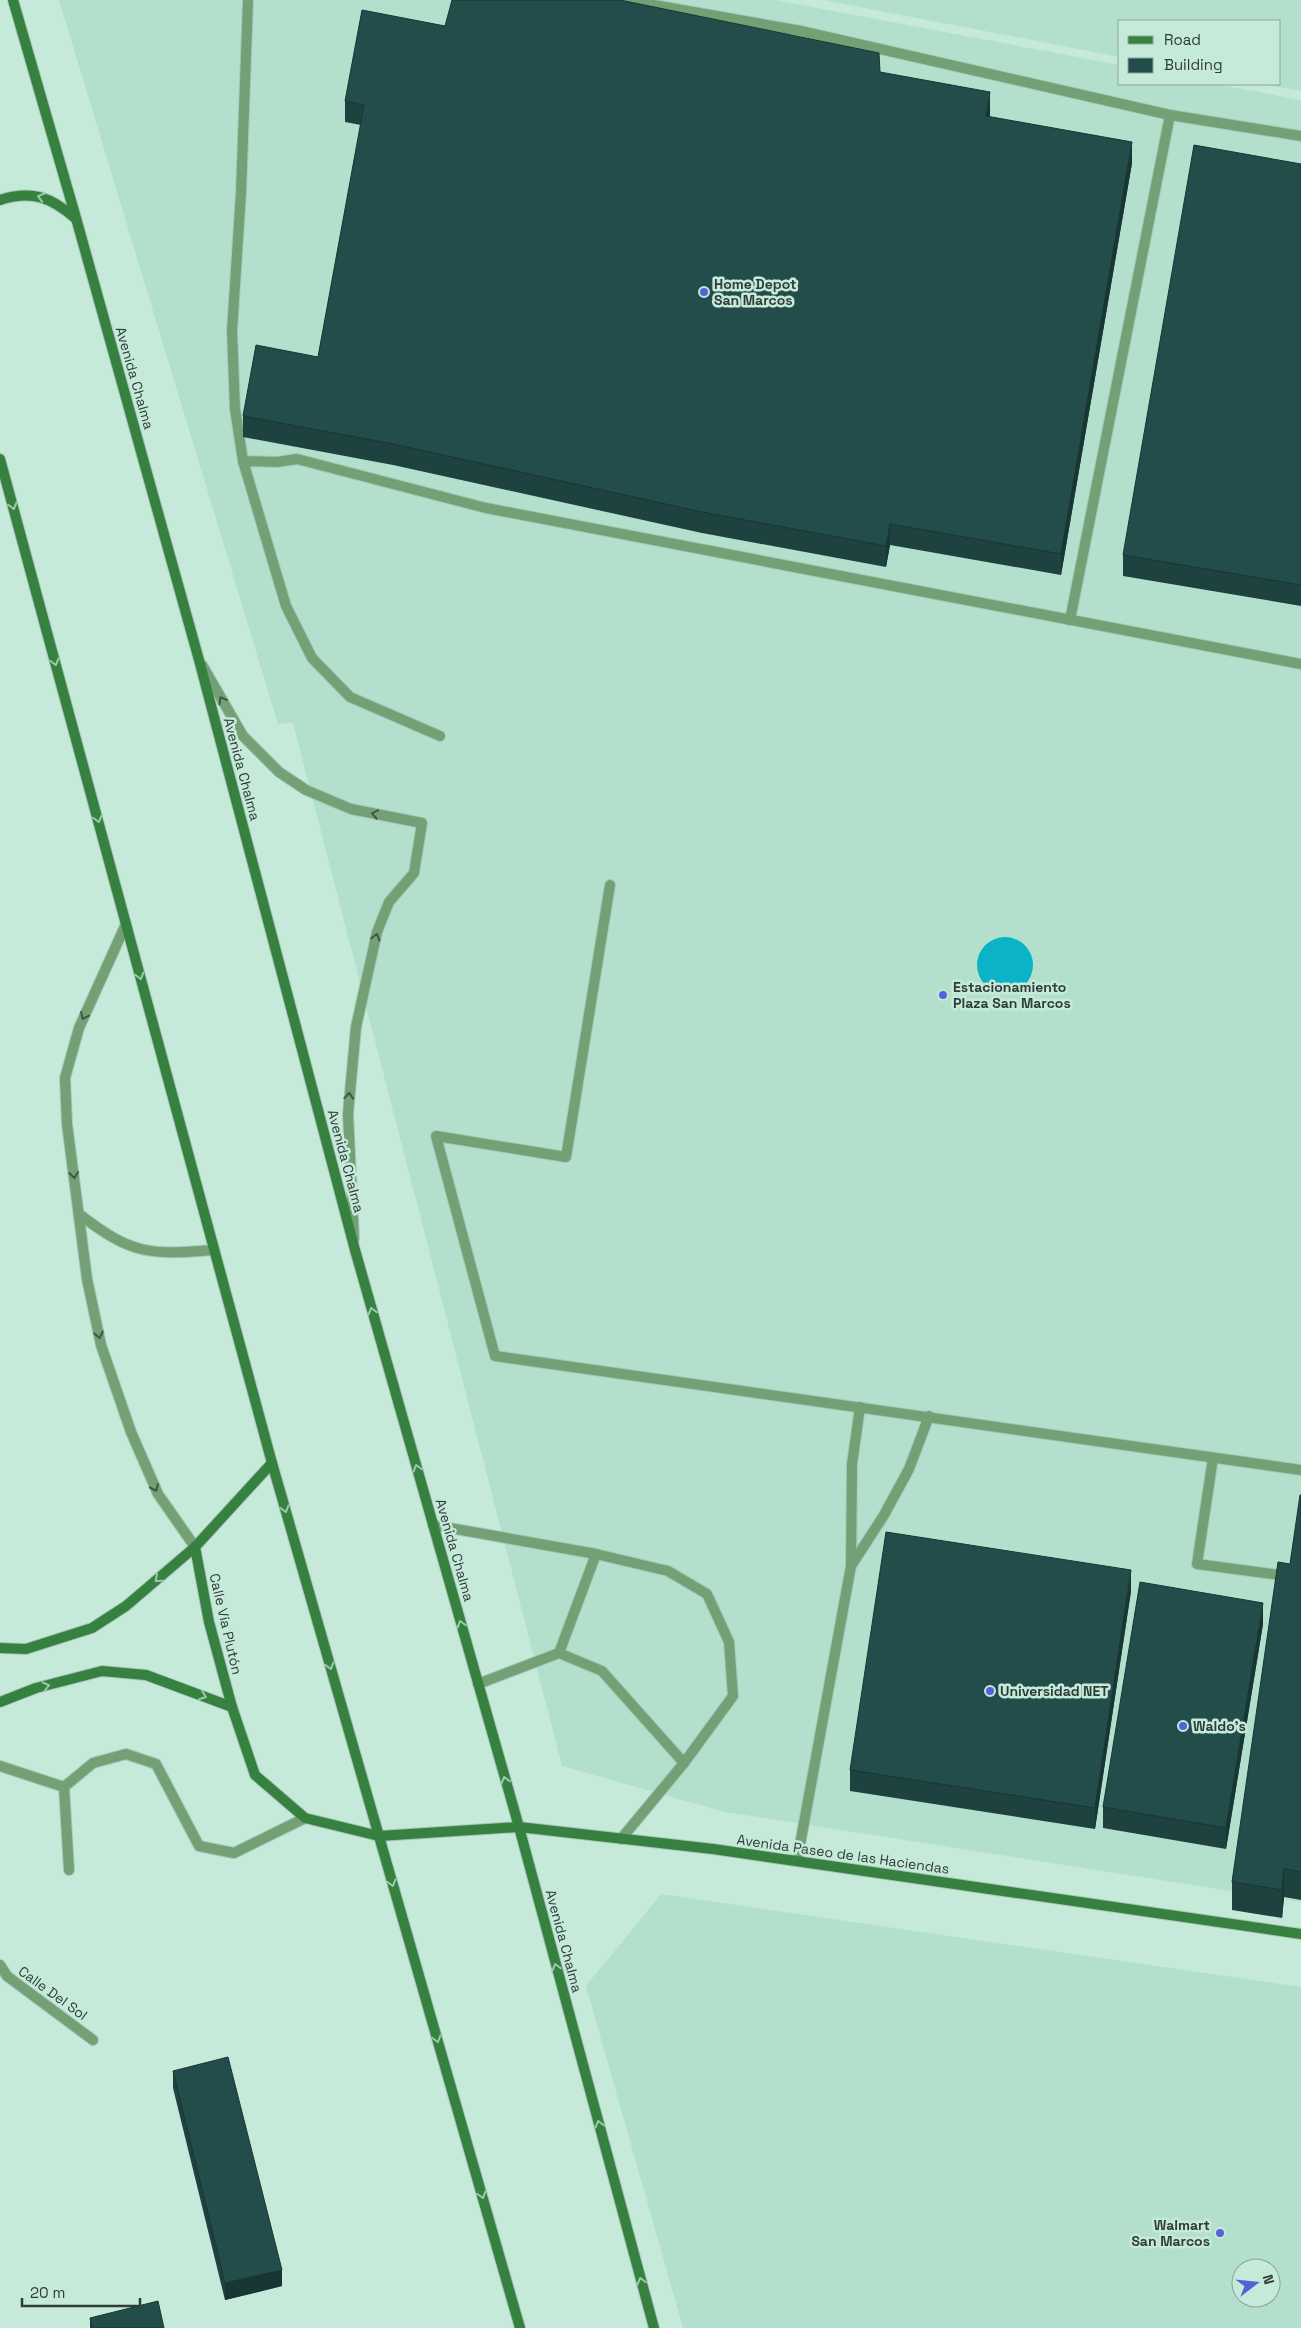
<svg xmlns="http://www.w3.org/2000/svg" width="1301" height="2328" font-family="'Space Grotesk',sans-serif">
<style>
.built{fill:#b3e0cd;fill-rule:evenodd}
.water{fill:#0bb3c8}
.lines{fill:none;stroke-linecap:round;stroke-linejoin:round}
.lane-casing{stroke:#a7c7b9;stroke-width:12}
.street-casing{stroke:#a7c7b9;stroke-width:12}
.secondary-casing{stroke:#a7c7b9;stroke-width:12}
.lane{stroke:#73a175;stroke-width:10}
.street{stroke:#73a175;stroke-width:10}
.secondary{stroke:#378140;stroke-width:10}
.wall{fill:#1d4240}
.shaded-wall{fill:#183634}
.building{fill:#224d4a;stroke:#183634}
.oneway{stroke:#9acaac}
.oneway2{stroke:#405646}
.poi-dot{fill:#5463d9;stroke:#c5eada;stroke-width:2}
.labels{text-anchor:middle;stroke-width:5;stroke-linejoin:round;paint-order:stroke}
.poi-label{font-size:14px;font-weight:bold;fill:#2f3d37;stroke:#c5eada;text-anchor:start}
.street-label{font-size:14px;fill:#2f3d37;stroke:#c5eada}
</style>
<rect width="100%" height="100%" fill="#c5eada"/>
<g class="built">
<path d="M59,0h716l345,65v19h96l85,16v1802l-576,-90 -163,-46 -269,-1043 -15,1z"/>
<path d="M823,0h478v91l-39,-7h18v-63h-160v36z"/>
<path d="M661,1894l640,93v341h-618l-97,-342zM1241,2268h30v30h-30z"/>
</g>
<circle class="water" cx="1005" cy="965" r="28"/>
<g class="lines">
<defs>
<g id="lane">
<path d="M626,0l175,31 369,84 131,21"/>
<path d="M243,461l-8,-52 -3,-78 9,-138 7,-193"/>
<path d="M1070,620l100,-505"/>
<path d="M202,665l41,71 36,36 27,18 45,19 71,14 -8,50 -25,29 -12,30 -21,95 -8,87 6,125"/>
<path d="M440,736l-90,-39 -38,-39 -26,-52 -43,-145 34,1 20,-3 189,49 815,156"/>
<path d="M610,885l-44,272 -130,-21 59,220 806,114"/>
<path d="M1213,1458l-16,106 90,12"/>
<path d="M433,1525l163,29 72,17 39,23 22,48 4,54 -49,67 -63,76"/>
<path d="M851,1566l33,-51 25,-46 20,-53"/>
<path d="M559,1653l37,-99"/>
<path d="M478,1684l81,-31 43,18 82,92"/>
<path d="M0,1766l64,21"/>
<path d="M797,1861l54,-295 1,-102 8,-57"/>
<path d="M69,1870l-5,-83 29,-24 33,-9 30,10 43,82 35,7 71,-35"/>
</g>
<g id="street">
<path d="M126,924l-47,104 -14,50 2,46 20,155 14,66 30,87 27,62 37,53"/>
<path d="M79,1214c53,41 70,41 135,36"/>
<path d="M0,1965l7,11 86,64"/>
</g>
<g id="secondary">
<path d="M13,0l63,218 123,442 156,590 164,577 135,501"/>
<path d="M0,200c32,-10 51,-3 75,18"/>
<path d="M0,459l272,1004 248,865"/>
<path d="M272,1463l-77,84 14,75 23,85 23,68 50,43 74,18 140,-9 194,22 588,85"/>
<path d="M0,1648l26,1 66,-21 34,-22 69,-59"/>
<path d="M0,1702l36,-14 66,-17 44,4 86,32"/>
</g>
</defs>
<use href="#lane" class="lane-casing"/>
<use href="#street" class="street-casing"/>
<use href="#secondary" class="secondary-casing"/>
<use href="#lane" class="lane"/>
<use href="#street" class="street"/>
<use href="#secondary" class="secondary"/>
</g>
<g class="wall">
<path d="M445,26l435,46 110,41v4l142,46 -71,412 -171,-30 -4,22 -184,-34 -309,-68 -150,-28v-21l75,-59 43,-232 -16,-3v-21z"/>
<path d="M1301,164v442l-178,-30v-21z"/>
<path d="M1301,1495v405l-17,-3 -2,21 -50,-8v-28l58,-318z"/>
<path d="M1131,1591l-36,238 -245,-38v-21z"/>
<path d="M1263,1624l-37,225 -123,-21v-21z"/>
<path d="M173,2071l109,215 -57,14 -52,-212z"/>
<path d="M90,2318l74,10h-74z"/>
</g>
<g class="shaded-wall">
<path d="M990,92v21l-4,24v-21z"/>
<path d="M1132,142v21l-71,412v-21z"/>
<path d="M890,524v21l-4,22v-21z"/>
<path d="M1131,1570v21l-36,238v-21z"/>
<path d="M1263,1603v21l-37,225v-21z"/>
<path d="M1284,1869v28l-2,21v-28z"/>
<path d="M282,2270v16l-57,14v-17z"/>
</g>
<g class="building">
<path d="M452,0h168l259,53 1,19 110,20 -4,24 146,26 -71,412 -171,-30 -4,22 -184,-34 -309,-68 -150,-28 13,-71 62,12 46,-252 -19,-4 17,-91 83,16z"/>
<path d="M1194,145l107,19v421l-178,-30z"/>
<path d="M1300,1495h1v377l-17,-3 -2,21 -50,-8 46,-320 12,2z"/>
<path d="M886,1532l245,38 -36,238 -245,-38z"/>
<path d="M1140,1582l123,21 -37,225 -123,-21z"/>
<path d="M228,2057l54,213 -57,13 -52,-212z"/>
<path d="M158,2301l6,27h-72l-2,-10z"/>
</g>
<defs><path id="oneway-chevron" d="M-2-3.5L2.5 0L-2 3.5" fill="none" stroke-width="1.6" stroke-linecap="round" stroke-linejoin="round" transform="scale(1.25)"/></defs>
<g class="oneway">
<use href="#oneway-chevron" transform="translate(41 197) rotate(-164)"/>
<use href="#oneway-chevron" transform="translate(13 506) rotate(75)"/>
<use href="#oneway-chevron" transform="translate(55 662) rotate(75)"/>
<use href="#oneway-chevron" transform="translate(98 819) rotate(75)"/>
<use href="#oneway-chevron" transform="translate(140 976) rotate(75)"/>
<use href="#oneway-chevron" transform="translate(372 1311) rotate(-106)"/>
<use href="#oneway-chevron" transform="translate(417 1468) rotate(-106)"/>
<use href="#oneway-chevron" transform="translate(285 1509) rotate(74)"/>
<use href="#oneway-chevron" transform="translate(158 1579) rotate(139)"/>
<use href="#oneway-chevron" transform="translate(461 1624) rotate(-106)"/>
<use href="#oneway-chevron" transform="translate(330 1666) rotate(74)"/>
<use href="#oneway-chevron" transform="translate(46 1686) rotate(-14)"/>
<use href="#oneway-chevron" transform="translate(203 1696) rotate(20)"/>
<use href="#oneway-chevron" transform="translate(505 1780) rotate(-106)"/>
<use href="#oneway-chevron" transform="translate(392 1883) rotate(74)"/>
<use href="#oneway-chevron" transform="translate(556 1967) rotate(-105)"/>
<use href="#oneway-chevron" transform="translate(437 2039) rotate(74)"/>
<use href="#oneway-chevron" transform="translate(599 2124) rotate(-105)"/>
<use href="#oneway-chevron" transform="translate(482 2195) rotate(74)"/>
<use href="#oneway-chevron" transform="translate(641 2281) rotate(-105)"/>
</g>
<g class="oneway2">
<use href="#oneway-chevron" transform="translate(222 700) rotate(-120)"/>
<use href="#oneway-chevron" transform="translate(375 814) rotate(-169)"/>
<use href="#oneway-chevron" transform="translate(376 937) rotate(-75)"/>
<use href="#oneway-chevron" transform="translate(84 1016) rotate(115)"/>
<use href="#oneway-chevron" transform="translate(349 1096) rotate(-86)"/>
<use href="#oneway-chevron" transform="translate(74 1175) rotate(83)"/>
<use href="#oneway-chevron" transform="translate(99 1335) rotate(78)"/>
<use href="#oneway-chevron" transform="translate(155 1488) rotate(66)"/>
</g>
<g class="poi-dot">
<circle cx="704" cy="292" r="5"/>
<circle cx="943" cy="995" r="5"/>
<circle cx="990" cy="1691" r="5"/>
<circle cx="1183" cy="1726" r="5"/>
<circle cx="1220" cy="2233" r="5"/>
</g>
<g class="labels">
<g class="poi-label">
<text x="714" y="289">Home Depot<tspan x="714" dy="16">San Marcos</tspan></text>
<text x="953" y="992">Estacionamiento<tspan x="953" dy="16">Plaza San Marcos</tspan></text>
<text x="1000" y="1696">Universidad NET</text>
<text x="1193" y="1731">Waldo's</text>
<text x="1210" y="2230" text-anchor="end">Walmart<tspan x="1210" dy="16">San Marcos</tspan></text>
</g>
<g class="street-label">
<text transform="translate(135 378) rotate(74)" y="5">Avenida Chalma</text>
<text transform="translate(242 769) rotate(75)" y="5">Avenida Chalma</text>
<text transform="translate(346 1161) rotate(75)" y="5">Avenida Chalma</text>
<text transform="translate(455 1550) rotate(74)" y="5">Avenida Chalma</text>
<text transform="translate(226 1624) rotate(77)" y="5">Calle Vía Plutón</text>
<text transform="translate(843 1854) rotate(8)" y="5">Avenida Paseo de las Haciendas</text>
<text transform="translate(564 1941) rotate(75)" y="5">Avenida Chalma</text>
<text transform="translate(53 1993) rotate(36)" y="5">Calle Del Sol</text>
</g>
</g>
<rect x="1118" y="20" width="162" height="65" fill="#c5eada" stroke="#89a599"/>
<rect x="1128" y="36" width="25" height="8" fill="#378140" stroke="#89a599"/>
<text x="1164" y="45" font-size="15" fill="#2f3d37">Road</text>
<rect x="1128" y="58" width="25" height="15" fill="#224d4a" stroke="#89a599"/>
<text x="1164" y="70" font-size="15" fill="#2f3d37">Building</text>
<g transform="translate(1256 2283) rotate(74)"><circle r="24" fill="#c5eada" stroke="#89a599"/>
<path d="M0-4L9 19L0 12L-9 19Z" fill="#5463d9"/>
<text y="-8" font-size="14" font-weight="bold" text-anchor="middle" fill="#2f3d37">N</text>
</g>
<path d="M22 2298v8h118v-8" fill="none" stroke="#2f3d37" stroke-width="2.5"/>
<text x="30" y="2298" font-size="15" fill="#2f3d37" stroke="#c5eada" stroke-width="4" paint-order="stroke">20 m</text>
</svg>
